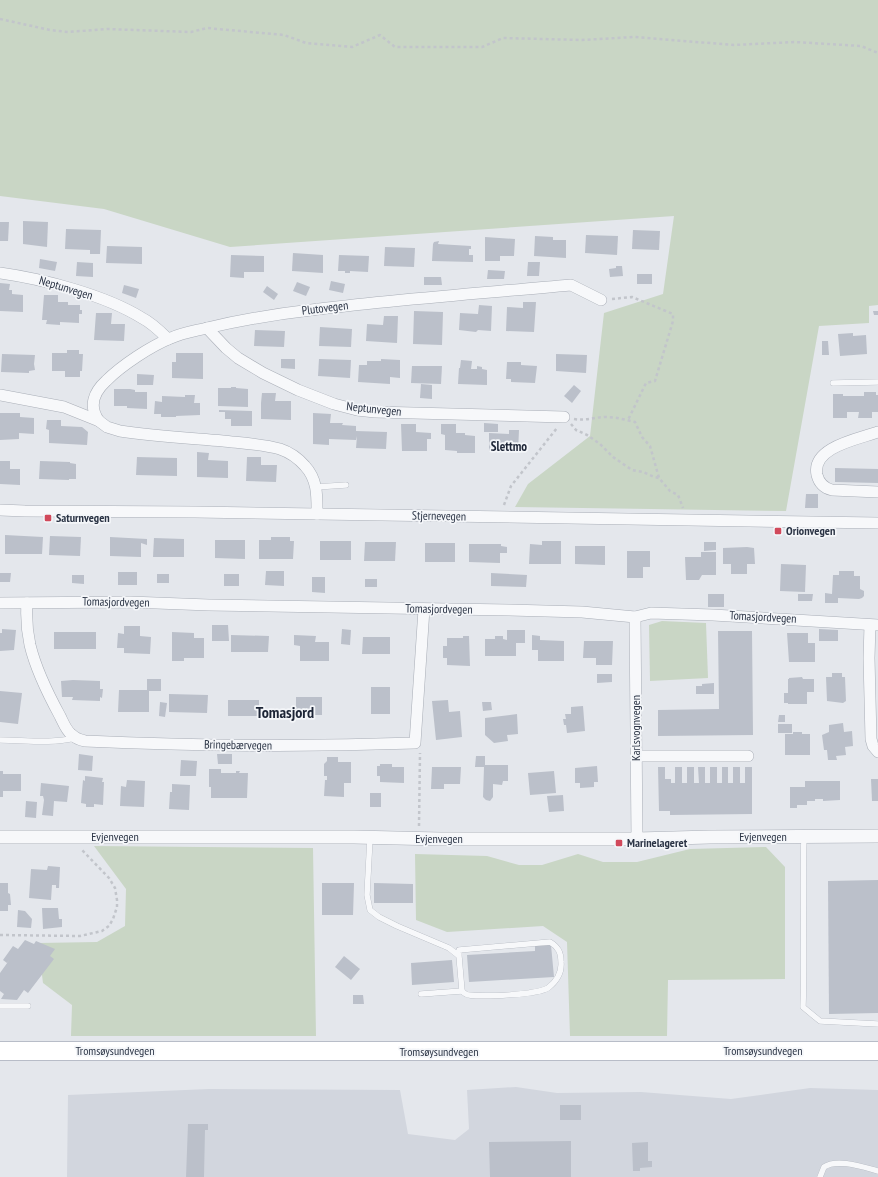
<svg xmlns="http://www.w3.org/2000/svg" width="878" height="1177" font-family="'PT Sans Narrow',sans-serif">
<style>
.built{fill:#d2d6de}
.green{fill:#c9d6c5}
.building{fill:#bbc0ca}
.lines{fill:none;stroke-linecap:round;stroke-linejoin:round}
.service-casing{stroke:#a9aeb7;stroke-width:6}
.minor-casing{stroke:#a9aeb7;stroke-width:12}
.tertiary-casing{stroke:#a9aeb7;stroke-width:14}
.trunk-casing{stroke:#8b94a3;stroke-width:19}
.path{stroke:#c2c5cb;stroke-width:2.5;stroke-dasharray:3 3;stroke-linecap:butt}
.service{stroke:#f7f8fa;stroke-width:5.5}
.minor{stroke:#f7f8fa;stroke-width:11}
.tertiary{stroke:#f7f8fa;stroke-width:13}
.trunk{stroke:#fff;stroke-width:18}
.poi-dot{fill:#d1495b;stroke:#f4f6f9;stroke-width:1.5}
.labels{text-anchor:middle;stroke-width:3.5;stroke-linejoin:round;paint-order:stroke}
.street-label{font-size:12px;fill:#2b3445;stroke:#f4f6f9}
.poi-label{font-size:12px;font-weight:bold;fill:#2b3445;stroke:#f4f6f9;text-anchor:start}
.neighbourhood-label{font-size:13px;font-weight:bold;fill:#1d2536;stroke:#f4f6f9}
.district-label{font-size:16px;font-weight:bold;fill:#1d2536;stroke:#f4f6f9}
</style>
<rect width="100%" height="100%" fill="#e4e7ec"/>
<path class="built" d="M516,1087l41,6 84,-1 90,7 79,-11 68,2v87h-811l1,-82 141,-6 191,1 8,44 47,6 14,-11 -2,-39z"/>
<g class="green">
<path d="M0,0h878v305l-9,1v17l-50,3 -33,185 -271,-4 13,-23 62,-48 14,-123 59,-19 11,-78 -444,31 -126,-38 -104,-13z"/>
<path d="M662,621l44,2 2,55 -58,3 -1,-56z"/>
<path d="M94,846l219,2 3,188h-245l1,-31 -29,-22 -5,-40 59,-1 28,-16 1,-37z"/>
<path d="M766,847l19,20v112l-117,1 -1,56h-97l-3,-94 -24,-16 -96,6 -31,-12 -1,-66 72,2 32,9h23l36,-11 25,8h34l53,-13z"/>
</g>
<g class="building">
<path d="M23,221l25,1 -1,25 -24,-3z"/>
<path d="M0,222h9l-1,19h-8z"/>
<path d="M66,229l35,1 -1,24h-10v-4l-25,-1z"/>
<path d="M633,230l27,1 -1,19 -27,-1z"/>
<path d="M586,235l32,1 -1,19 -32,-2z"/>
<path d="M535,236l18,1v3h13v18l-32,-2z"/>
<path d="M485,237l30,2 -1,17h-14v5h-15z"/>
<path d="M439,241l-1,3 33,2v3h-2v6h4v7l-41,-1 1,-17 1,-2z"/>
<path d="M107,246l35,1v17l-36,-1z"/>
<path d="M385,247l30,1 -1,19 -30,-1z"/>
<path d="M293,253l30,2v18l-31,-2z"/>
<path d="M231,255l33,1v16h-20v6l-14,-1z"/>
<path d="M339,255l30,1 -1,16 -18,-1v2h-5v-2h-7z"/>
<path d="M40,259l17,3 -2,9 -16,-3z"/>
<path d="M77,262l16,1v14l-17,-1z"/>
<path d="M528,262h12l-1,14h-12z"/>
<path d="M616,266h6l1,10 -13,1 -1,-8 7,-1z"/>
<path d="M488,270l17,1 -1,8h-17z"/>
<rect x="637" y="274" width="15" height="10"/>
<path d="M424,277h17l1,8h-18z"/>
<path d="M331,281l14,3 -2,9 -14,-3z"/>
<path d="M297,282l13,5 -4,9 -13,-5z"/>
<path d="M0,283l10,1 -1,6h3v4l11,1v17l-23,-1z"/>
<path d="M124,285l15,4 -3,9 -14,-5z"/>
<path d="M267,286l11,8 -4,6 -11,-8z"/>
<path d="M44,295h14v7h10v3h12v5h2v4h-3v9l-19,-1v3l-14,-1 1,-4h-5z"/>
<path d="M523,302h13l-2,30 -28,-1 1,-24 16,1z"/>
<path d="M479,305l13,1 -1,25 -13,-1 -2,2 -17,-2 1,-17 18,1z"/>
<path d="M414,311l29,1 -1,33 -29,-1z"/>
<path d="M873,311h5v4h-4z"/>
<path d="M96,313h16l-1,11h14l-1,17 -30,-1z"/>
<path d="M384,316h14l-1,27 -31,-2 1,-17 16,1z"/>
<path d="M320,327l32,2 -1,18 -32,-1z"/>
<path d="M255,330l30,1 -1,16 -30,-1z"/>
<path d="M853,333v3l13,-1 1,19 -27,2 -2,-22z"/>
<path d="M822,341h6l1,14h-7z"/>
<path d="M67,350h12v4h4l-1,17h-2v6h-15v-6h-13v-18h15z"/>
<path d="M176,353h27v26l-31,-1v-16h4z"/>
<path d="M2,354l33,1 -1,9 1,6 -6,1v2l-28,-1z"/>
<path d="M556,354l31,1 -1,18 -30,-2z"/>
<path d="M281,359h14v10l-14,-1z"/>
<path d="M319,359l32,1 -1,18 -32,-2z"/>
<path d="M381,359l19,1v18l-10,-1v7l-32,-2 1,-17h8v-4h14z"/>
<path d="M461,360l11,1 -1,8h6v-3l5,1v2l5,1v15l-29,-1 1,-16h1z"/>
<path d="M507,362h14v3l16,1 -2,17 -24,-1v-3h-5z"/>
<path d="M412,366h30l-1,18 -30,-1z"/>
<path d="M137,374l17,1 -1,10h-16z"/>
<path d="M421,384l11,1v14l-12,-1z"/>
<path d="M574,385l7,6 -9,12 -8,-7z"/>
<path d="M231,387h5v1l12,1v18l-30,-1v-18h13z"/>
<path d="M114,389h16l5,1v2h12v17l-20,-1v-2h-13z"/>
<path d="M864,392h12v3h2v17h-6v6h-14l1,-6h-12v6h-14v-24h10v2h21z"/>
<path d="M262,393h14l-1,8h16v19l-30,-1v-16z"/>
<path d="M185,395h10l-1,8h6v12l-24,1v1h-15v-3h-7l1,-13 7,1v-6l23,1z"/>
<path d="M219,410l33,1v15h-21v-7h-6v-7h-6z"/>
<path d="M0,413h20v4l14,1v16l-15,-1v6l-19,1z"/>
<path d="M313,413l18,1 -1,9h13l-1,2 14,1v5l31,1 -1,17 -30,-1 1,-12 -1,4 -27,-1v6l-16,-1z"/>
<path d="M47,420h14v6l21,1 6,5 -1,13 -38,-2v-13l-3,-1z"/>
<path d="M484,423l14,1v8h-14z"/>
<path d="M401,424h15v8l15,1v6h-4v12h-25z"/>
<path d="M441,424h15v9h9v2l10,1v17h-18v-2l-12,-1v-15l-4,-1z"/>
<path d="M509,430h10l-1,22 -29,-1v-18l20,1z"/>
<path d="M197,452l12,1 -1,7 20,1v17l-31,-1z"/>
<path d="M137,457l40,1v18l-41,-1z"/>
<path d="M247,457h14v8h16l-1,17 -30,-1z"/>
<path d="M0,461h10v8h10v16l-20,-1z"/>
<path d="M40,461l30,1v1l6,1v15h-7v1l-30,-1z"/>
<path d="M835,468l43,1v14l-43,-1z"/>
<path d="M806,494h12v14h-13z"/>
<path d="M5,535l38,2 -1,17h-37z"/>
<path d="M50,536l31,1 -1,19 -31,-1z"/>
<path d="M110,537l37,2v6l-6,-2v14l-31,-1z"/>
<path d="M271,537h19v4h4l-1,18h-34v-19h12z"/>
<path d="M154,538l30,1v18h-31z"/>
<path d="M215,540h30v19l-30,-1z"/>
<rect x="320" y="541" width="31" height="19"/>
<path d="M542,541h19v23h-32l1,-20 12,1z"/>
<path d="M365,542h31l-1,19h-31z"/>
<path d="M704,542h12v8l-12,1z"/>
<rect x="425" y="543" width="30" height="19"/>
<path d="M469,544h32v2l6,1v6h-7v10l-31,-1z"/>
<path d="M575,546h30v19l-30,-1z"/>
<path d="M747,547l7,1 1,16h-8v10h-16v-10h-8v-16z"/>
<path d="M627,551h23v16h-7v11h-16z"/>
<path d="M701,552h15v23h-14l-3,5h-13l-1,-23h16z"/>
<path d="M781,564l25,1 -1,27 -25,-1z"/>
<path d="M266,571h18v15l-19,-1z"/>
<path d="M839,571h15v5h6v13l4,2v5l-2,2 -3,1 -21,-1v5h-13v-10l7,1 1,-19h6z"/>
<rect x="118" y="572" width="19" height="13"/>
<path d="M0,573h11l-1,9h-10z"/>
<path d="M491,573l36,2 -1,12 -35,-1z"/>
<rect x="157" y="574" width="12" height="9"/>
<rect x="224" y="574" width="15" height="12"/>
<path d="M72,575h12v9l-12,-1z"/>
<path d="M312,577h13v16l-13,-1z"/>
<rect x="365" y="579" width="12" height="8"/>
<rect x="708" y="594" width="16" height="13"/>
<path d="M798,594h15l-1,7h-14z"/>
<path d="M212,625h16l1,16h-17z"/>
<path d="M124,626h16v10l11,1 -1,17 -26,-1v-5h-7l1,-15 6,1z"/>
<path d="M2,629l14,1 -2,20 -14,1v-18h2z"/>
<path d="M342,629l9,1 -1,15 -9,-1z"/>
<path d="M819,629l19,1v11h-19z"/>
<path d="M507,630h18v13h-9v13h-31v-17h10v-3h8v3l4,1z"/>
<path d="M718,631h34l1,104 -95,1v-26l61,-1z"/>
<rect x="54" y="632" width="42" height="17"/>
<path d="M172,632l22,1v5h10v20h-20v3h-12z"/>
<path d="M787,633h21v10h7v19h-26z"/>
<path d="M231,635l38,1 -1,16h-37z"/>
<path d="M294,635l22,1 -1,6h14v19h-29v-15l-6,-1z"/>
<path d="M532,635l8,1v4l24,1v20h-26v-11h-6z"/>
<path d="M463,636h6l1,30 -23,-1v-7h-4v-12h4v-8h16z"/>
<path d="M363,637h27v17h-28z"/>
<path d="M584,641h29l-1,24h-16v-7h-13z"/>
<path d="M832,673h10v4h3l1,24 -3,2 -16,-2 -1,-24h6z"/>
<path d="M597,674h15v8l-15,1z"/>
<path d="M802,677l1,2h11v13h-7v12h-19v-1h-4v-10h4v-14h1v-1z"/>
<path d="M147,679h14v12h-12v21h-31l1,-22h28z"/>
<path d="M73,680l27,1v8h3l-1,9 -2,-1v4l-28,-1 1,-3h-11l-1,-16z"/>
<path d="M714,683v11h-18v-8h6v-2z"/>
<rect x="371" y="687" width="19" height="27"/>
<path d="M0,691l22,2 -4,31 -18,-2z"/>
<path d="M169,694l39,1 -1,18 -38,-1z"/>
<rect x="296" y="697" width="26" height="18"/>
<rect x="228" y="700" width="31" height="16"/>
<path d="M448,700l1,12 11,-1 2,26 -26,3 -4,-39z"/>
<path d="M160,702l7,1 -2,14 -6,-1z"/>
<path d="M482,702h9l1,8 -9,1z"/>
<path d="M583,706l2,25 -18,2 -1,-8h-2l-1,-6h3l-1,-5h6v-7z"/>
<path d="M517,714l1,20 -11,1 1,6 -14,2 -9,-8v-17z"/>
<path d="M779,715h6v7h-7z"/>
<path d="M843,723l1,9 8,-1 1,15 -8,1 1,8 -10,1 1,4h-9l-1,-10h-3l-2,-15 7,-3v-7z"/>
<rect x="778" y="724" width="14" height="9"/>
<path d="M793,732h9v2h8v21h-25v-21h8z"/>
<path d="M79,754l14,2 -1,15 -14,-1z"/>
<path d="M217,754h15v10h-14z"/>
<path d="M476,756h9v9h23v16h-5l-1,4 -9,-1v13l-3,4 -4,-1 -3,-3 1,-30h-9z"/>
<path d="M327,757h11v5h13v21h-7v14l-20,-1 1,-16h2v-4h-3v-12l3,-3z"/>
<path d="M181,760l16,1 -1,15h-16z"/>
<path d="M380,764h12v3h12v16l-24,-1v-6h-3v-10h3z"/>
<path d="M597,766l1,16h-4v5l-14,1v-5h-5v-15z"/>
<path d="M432,767h29l-1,17h-16v5h-13z"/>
<path d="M658,767h7v12h6v4h4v-16h7v16h5v-16h7v16h5l-1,-16h7v16h5v-16h7v16h5v-16h6v16h5v-16h7v16h5v-16h7v47l-82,1v-4h-11z"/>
<path d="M209,769h12v4h15v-2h4l-1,2h9l-1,25h-36v-11h-2z"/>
<path d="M0,771h3v3h18v17h-18v6h-3z"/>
<path d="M554,771l2,22 -26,2 -2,-22z"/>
<path d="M85,776l18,2 -1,4h2l-1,23 -9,-1v3h-8v-3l-5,-1 2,-23 2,1z"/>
<path d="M871,779h7v22h-6z"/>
<path d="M127,780l18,1 -1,26 -24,-1 1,-20 5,1z"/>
<path d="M805,781h35v19l-17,1v-2h-8v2h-8v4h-10v3h-7v-21h15z"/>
<path d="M41,783l28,3 -2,16 -13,-1 -1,15 -11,-1 2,-15 -1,-4h-3z"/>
<path d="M172,784l18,1 -1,25 -20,-1 1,-17h2z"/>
<rect x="370" y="793" width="11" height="14"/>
<path d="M563,795l1,16 -15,1 -2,-16z"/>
<path d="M26,801l11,1 -1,16 -11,-1z"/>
<path d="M48,866l12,1 -1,21h-3v-3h-4l-1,15 -22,-2 2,-29 16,1z"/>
<path d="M878,880v133l-49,1 -1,-133z"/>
<path d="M0,883h8v10l2,1 1,11h-3v6h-8z"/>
<path d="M322,883h32l-1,32h-31z"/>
<path d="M374,883l39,1v19h-39z"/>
<path d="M42,908h16l1,11h3v8l-19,2z"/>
<path d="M18,910l7,1 7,8 -1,9 -14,-1z"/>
<path d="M25,940l9,4 2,-3 19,8 -5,7 4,3 -26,34 -4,-3 -7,10 -16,-1 3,-5 -4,-3v-18l10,-14 -3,4 -4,-3 10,-14 5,3z"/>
<path d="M551,945l3,32 -85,5 -2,-27 68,-4v-5z"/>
<path d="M344,956l16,13 -9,11 -16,-13z"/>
<path d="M452,960l2,22 -42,3 -1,-22z"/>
<path d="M353,995h10l1,9h-11z"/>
<rect x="560" y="1105" width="21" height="15"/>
<path d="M188,1124h20v6h-3l-1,47h-18z"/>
<path d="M571,1141v36h-81l-1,-35z"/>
<path d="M648,1142v19h4v6l-12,1v3h-7l-1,-28z"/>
</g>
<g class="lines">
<defs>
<g id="service">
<path d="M833,383l45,-1"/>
<path d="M316,487l30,-2"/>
<path d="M0,740c25,0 50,4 75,-2"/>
<path d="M804,837c-2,57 1,113 -1,170l17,14 58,3"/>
<path d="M370,838l-3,57 3,15 9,7 18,9 52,22 10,8 3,35c2,2 4,4 7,4 15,2 67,0 79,-7 9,-7 14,-15 13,-26 0,-10 -3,-15 -11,-20l-91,8v6"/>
<path d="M421,994l41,-3"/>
<path d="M0,1006h28"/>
<path d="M820,1177l4,-10c13,-9 39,0 54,4"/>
</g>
<g id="minor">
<path d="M0,273c43,6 105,22 142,45 10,5 18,13 26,21"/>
<path d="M207,328l19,20 12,10 25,15 35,17 36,14 23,6 18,2 189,5"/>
<path d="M0,395l64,12 35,14 8,6 13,4c34,5 68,7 103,10 18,2 39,3 57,8 9,3 18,9 25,17 13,14 12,31 12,48"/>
<path d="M99,421c-11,-15 -5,-29 7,-40 16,-16 45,-35 65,-43 11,-5 24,-7 36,-10 34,-8 69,-14 104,-18 86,-11 173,-17 260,-25l30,15"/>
<path d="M878,432c-19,7 -67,15 -61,43 2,8 7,13 15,15l46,2"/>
<path d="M0,510l25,1 170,1 683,11"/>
<path d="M0,603l130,-1 79,3 300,5 73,2 53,5 16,-4 62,2 165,10"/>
<path d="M27,603c-1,14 0,28 3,42 6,25 18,49 30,71 3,6 6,14 11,18 4,4 9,6 14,7 110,5 220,6 330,2l9,-134"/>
<path d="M635,617l2,222"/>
<path d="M870,625l-1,33 2,81 2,7 5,6"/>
<path d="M636,756h112"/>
</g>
<path id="tertiary" d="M0,837h354l86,2h197l73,-2 168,-1"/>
<path id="trunk" d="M0,1051h878"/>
</defs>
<use href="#service" class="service-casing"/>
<use href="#minor" class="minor-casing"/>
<use href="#tertiary" class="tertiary-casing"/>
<use href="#trunk" class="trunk-casing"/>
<g class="path">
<path d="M0,19l50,11 18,2 39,-3 84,3 16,-4 77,7 22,8 46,4 28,-12 15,12h87l21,-9 79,2 52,-3 100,8 61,-3 66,4 17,7"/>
<path d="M612,299l20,-2 41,17v7l-18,60 -9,2 -18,37"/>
<path d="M574,419c12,2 21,-2 32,-2 10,0 20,3 29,5l7,15 8,9 9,32 11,13 8,4 5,13"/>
<path d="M571,424l5,6 11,5 13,9 13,13 19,13 11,2 11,5 5,1"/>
<path d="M504,505l7,-19 46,-58"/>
<path d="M419,826l1,-73"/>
<path d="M0,935l80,1 22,-5 7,-5 4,-7 4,-12v-7l-2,-12 -6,-10 -27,-28"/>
</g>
<use href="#service" class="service"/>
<use href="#minor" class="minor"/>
<use href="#tertiary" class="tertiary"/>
<use href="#trunk" class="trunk"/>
</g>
<g class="poi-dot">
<rect x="44" y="514" width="8" height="8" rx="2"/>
<rect x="774" y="527" width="8" height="8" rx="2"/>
<rect x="615" y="839" width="8" height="8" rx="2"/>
</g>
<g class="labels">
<g class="street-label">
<text transform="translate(66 288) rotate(17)" y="4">Neptunvegen</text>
<text transform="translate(325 308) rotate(-7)" y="4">Plutovegen</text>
<text transform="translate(374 409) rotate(6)" y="4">Neptunvegen</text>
<text transform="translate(439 516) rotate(1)" y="4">Stjernevegen</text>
<text transform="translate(116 602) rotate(1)" y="4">Tomasjordvegen</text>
<text transform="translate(439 609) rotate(1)" y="4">Tomasjordvegen</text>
<text transform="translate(763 617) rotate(3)" y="4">Tomasjordvegen</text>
<text transform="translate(636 728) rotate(-90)" y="4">Karlsvognvegen</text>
<text transform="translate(238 745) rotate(1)" y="4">Bringebærvegen</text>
<text x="115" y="841">Evjenvegen</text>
<text x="763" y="841">Evjenvegen</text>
<text x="439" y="843">Evjenvegen</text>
<text x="115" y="1055">Tromsøysundvegen</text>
<text x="763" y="1055">Tromsøysundvegen</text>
<text x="439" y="1056">Tromsøysundvegen</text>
</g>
<g class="poi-label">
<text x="56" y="522">Saturnvegen</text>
<text x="786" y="535">Orionvegen</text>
<text x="627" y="847">Marinelageret</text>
</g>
<g class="neighbourhood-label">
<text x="509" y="451">Slettmo</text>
</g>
<g class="district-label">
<text x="285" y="718">Tomasjord</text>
</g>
</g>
</svg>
